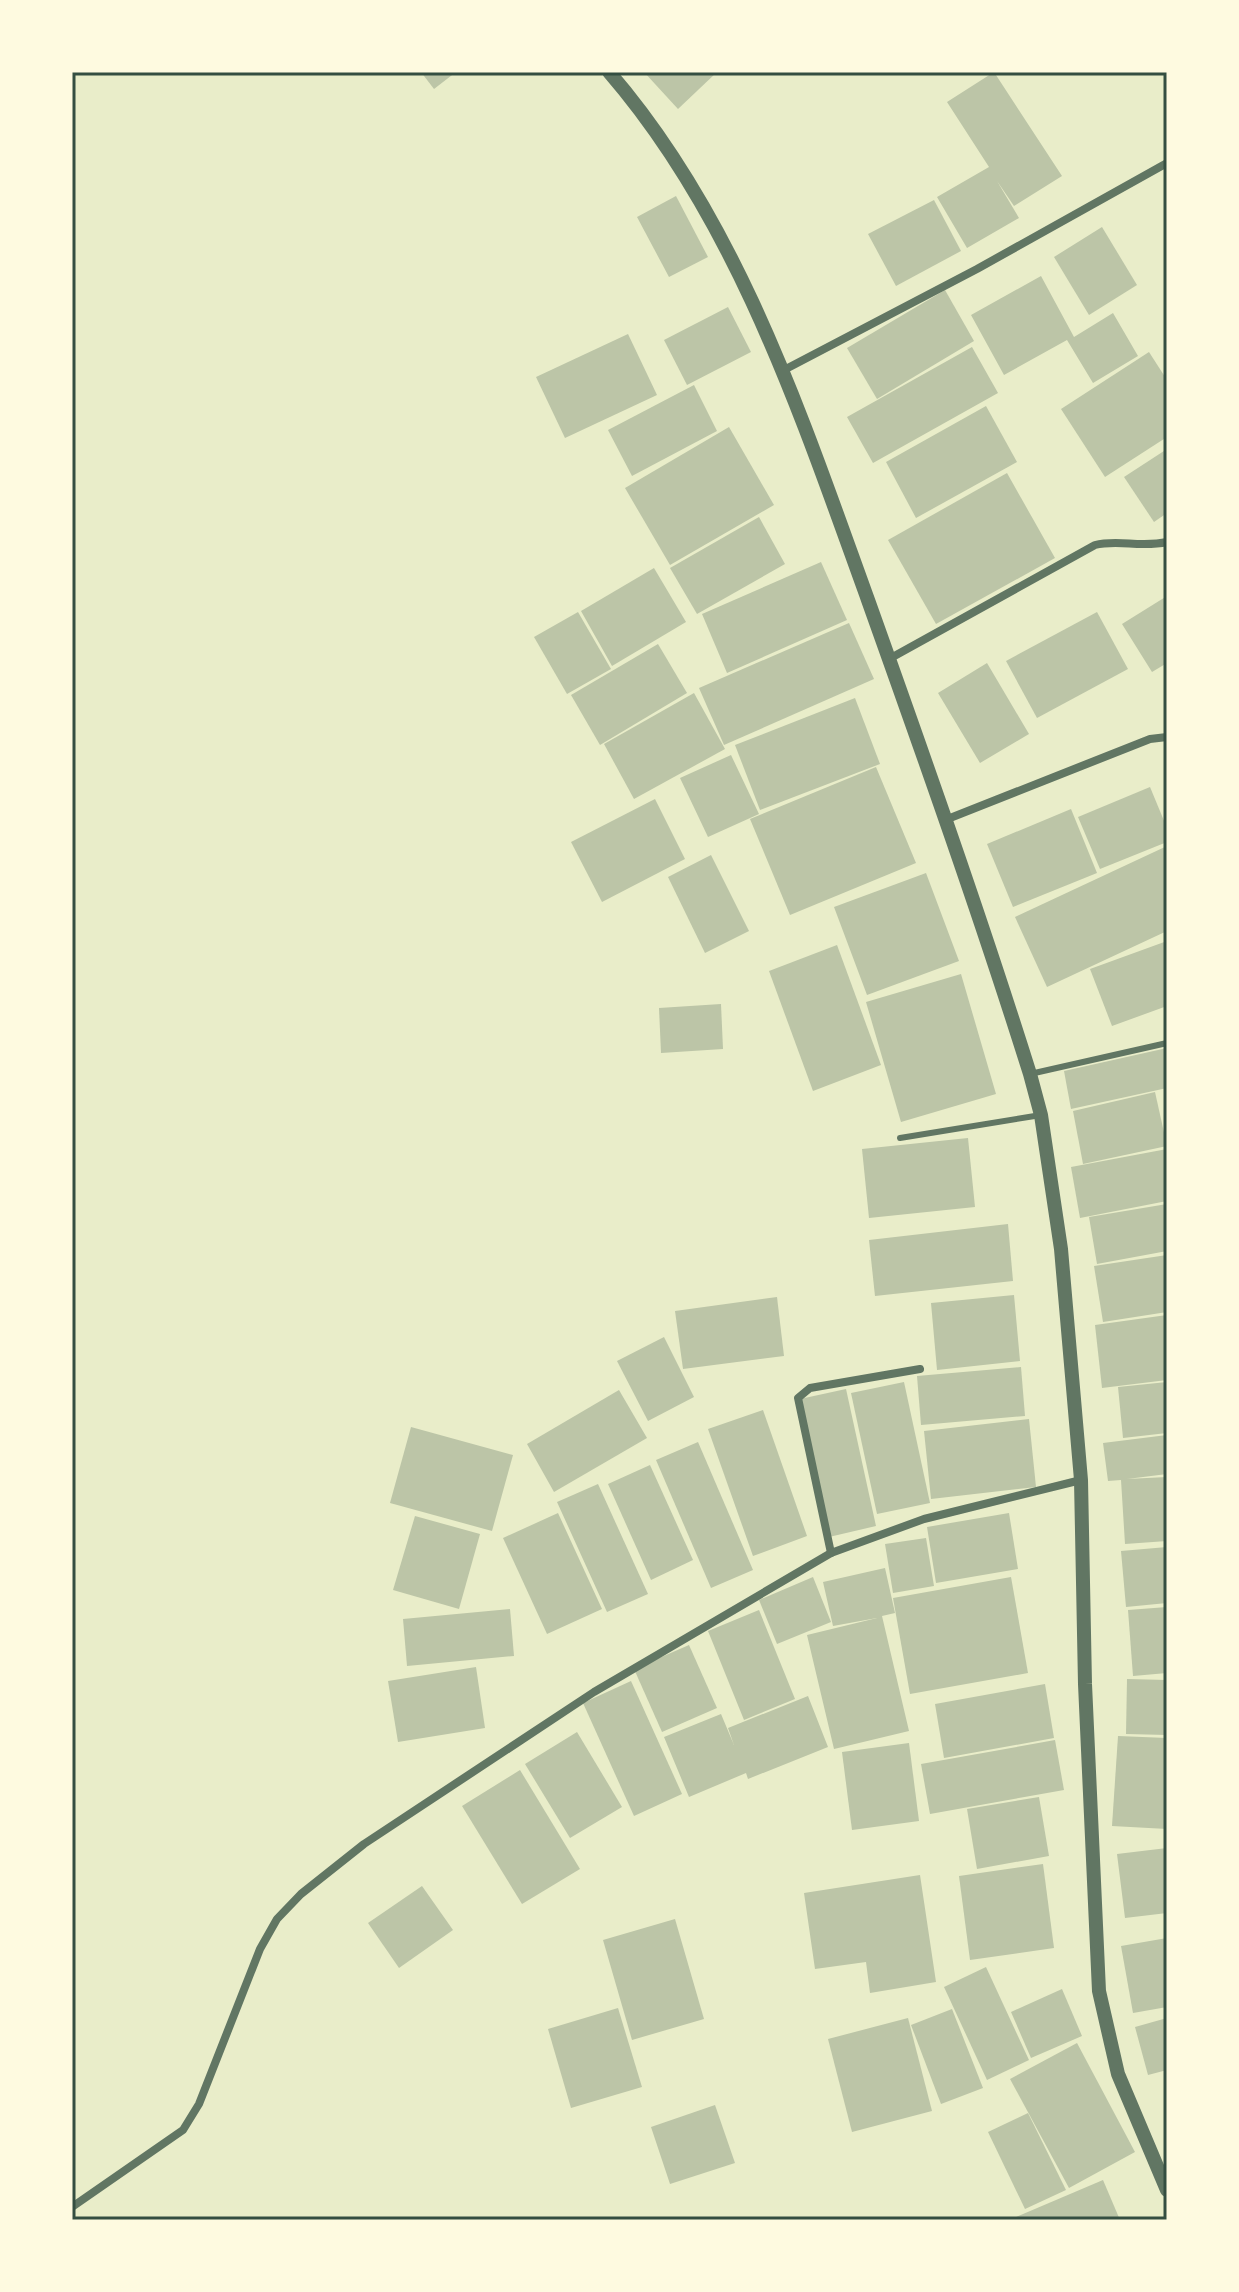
<svg xmlns="http://www.w3.org/2000/svg" width="1239" height="2292" font-family="'Asap Condensed',sans-serif">
<style>
.building{fill:#bcc5a7}
.lines{fill:none;stroke-linecap:round;stroke-linejoin:round}
.service{stroke:#617663;stroke-width:6}
.minor{stroke:#617663;stroke-width:8}
.tertiary{stroke:#617663;stroke-width:14}
.neatline{fill:none;stroke:#344e41;stroke-width:3}
</style>
<rect width="100%" height="100%" fill="#e9edc9"/>
<g class="building">
<path d="M421,72h35l-22,17z"/>
<path d="M644,72h73l-39,37z"/>
<path d="M994,72l68,104 -48,30 -17,-25 22,37 -52,30 -30,-51 52,-30 -42,-65z"/>
<path d="M676,196l32,61 -39,20 -32,-60z"/>
<path d="M934,200l27,51 -65,35 -28,-52z"/>
<path d="M1102,227l35,58 -48,30 -35,-58z"/>
<path d="M1041,276l33,61 39,-24 25,43 -45,27 -26,-43 -63,35 -33,-60z"/>
<path d="M945,290l29,51 -97,58 -30,-51z"/>
<path d="M728,307l23,45 -64,33 -23,-45z"/>
<path d="M628,334l29,61 -92,43 -29,-61z"/>
<path d="M972,347l26,46 -125,70 -26,-46z"/>
<path d="M1149,352l18,28v57l-62,40 -44,-68z"/>
<path d="M694,385l23,46 -85,45 -24,-46z"/>
<path d="M986,406l31,56 -101,56 -30,-56z"/>
<path d="M729,427l45,78 -104,60 -45,-77z"/>
<path d="M1167,449v64l-13,9 -30,-45z"/>
<path d="M1007,473l48,85 -119,66 -48,-84z"/>
<path d="M759,517l26,47 -88,50 -27,-46z"/>
<path d="M821,562l26,58 -120,53 -25,-59z"/>
<path d="M654,568l32,54 -74,44 -31,-55z"/>
<path d="M1167,596v67l-15,9 -30,-48z"/>
<path d="M578,612l33,57 -44,25 -33,-57z"/>
<path d="M1097,612l31,57 -91,49 -31,-57z"/>
<path d="M849,623l25,56 -150,66 -25,-57z"/>
<path d="M658,644l29,49 -87,52 -29,-50z"/>
<path d="M987,663l42,71 -49,29 -42,-70z"/>
<path d="M694,693l31,56 -91,50 -30,-55z"/>
<path d="M855,698l25,66 -120,46 -25,-65z"/>
<path d="M731,755l28,59 -51,23 -28,-59z"/>
<path d="M876,767l40,96 -126,52 -40,-96z"/>
<path d="M1150,787l17,41v14l-67,27 -22,-52z"/>
<path d="M655,799l30,60 -83,43 -31,-60z"/>
<path d="M1071,809l26,64 -84,34 -26,-63z"/>
<path d="M1167,846v85l-120,56 -32,-70z"/>
<path d="M711,855l38,76 -44,22 -37,-76z"/>
<path d="M926,873l33,88 -92,34 -33,-88z"/>
<path d="M1167,941v65l-55,20 -22,-57z"/>
<path d="M837,945l44,120 -68,26 -44,-120z"/>
<path d="M961,974l35,120 -95,28 -35,-120z"/>
<path d="M721,1004l2,45 -62,4 -2,-45z"/>
<path d="M1167,1048v40l-96,21 -7,-38z"/>
<path d="M1155,1092l12,54 -84,18 -10,-53z"/>
<path d="M968,1138l7,69 -106,11 -7,-69z"/>
<path d="M1167,1149v52l-87,17 -9,-51z"/>
<path d="M1167,1204v47l-70,13 -8,-47z"/>
<path d="M1008,1224l5,57 -138,15 -6,-56z"/>
<path d="M1167,1255v57l-64,10 -9,-56z"/>
<path d="M1014,1295l6,66 -83,9 -6,-67z"/>
<path d="M777,1297l7,59 -101,13 -8,-58z"/>
<path d="M1167,1315v65l-65,8 -7,-63z"/>
<path d="M664,1337l30,60 -46,24 -31,-60z"/>
<path d="M1021,1367l4,49 -104,9 -4,-49z"/>
<path d="M904,1382l26,121 -53,11 -26,-121z"/>
<path d="M1167,1382v51l-44,5 -5,-51z"/>
<path d="M846,1389l30,137 -47,11 -29,-138z"/>
<path d="M619,1390l28,48 -93,54 -27,-48z"/>
<path d="M763,1410l44,126 -54,20 -45,-127z"/>
<path d="M1029,1419l7,68 -105,12 -7,-68z"/>
<path d="M411,1427l102,28 -21,76 -102,-28z"/>
<path d="M1167,1435v39l-40,5 40,-2v64l-42,3 -4,-64 -13,1 -5,-38z"/>
<path d="M698,1442l55,128 -42,18 -55,-128z"/>
<path d="M650,1465l43,95 -42,20 -43,-96z"/>
<path d="M598,1484l50,110 -41,18 -50,-110z"/>
<path d="M558,1513l44,96 -55,25 -44,-96z"/>
<path d="M1009,1513l9,56 -82,14 -9,-56z"/>
<path d="M415,1516l65,18 -21,75 -66,-19z"/>
<path d="M926,1538l8,48 -41,7 -8,-49z"/>
<path d="M1167,1547v56l-41,4 -5,-56z"/>
<path d="M885,1568l10,45 -13,3 27,115 -75,18 -27,-114 70,-17 -44,8 -10,-44z"/>
<path d="M813,1577l18,45 -54,22 -18,-44z"/>
<path d="M1011,1577l17,96 -118,21 -17,-96z"/>
<path d="M1167,1607v66l-34,3 -5,-66z"/>
<path d="M510,1609l4,47 -107,10 -4,-47z"/>
<path d="M759,1610l36,89 -51,21 -36,-89z"/>
<path d="M689,1645l28,63 -55,24 -28,-63z"/>
<path d="M476,1667l9,61 -87,14 -10,-61z"/>
<path d="M1127,1679l40,1v55l-41,-1z"/>
<path d="M631,1681l51,113 -48,22 -51,-113z"/>
<path d="M1045,1684l9,54 -110,20 -9,-54z"/>
<path d="M808,1696l20,51 -80,32 -2,-6 -57,24 -25,-60 57,-23 13,31 -6,-17z"/>
<path d="M577,1732l45,75 -52,31 -45,-74z"/>
<path d="M1118,1736l49,2v91l-55,-3z"/>
<path d="M1055,1740l9,50 -134,24 -9,-50z"/>
<path d="M909,1743l10,78 -67,9 -10,-78z"/>
<path d="M520,1770l60,99 -58,35 -60,-98z"/>
<path d="M1039,1797l10,59 -72,13 -10,-60z"/>
<path d="M1167,1848v65l-42,5 -8,-64z"/>
<path d="M1043,1864l11,84 -84,12 -11,-84z"/>
<path d="M920,1875l16,107 -66,11 -4,-31 -51,7 -11,-76z"/>
<path d="M422,1886l31,44 -54,38 -31,-45z"/>
<path d="M675,1919l29,100 -72,21 -29,-100z"/>
<path d="M1167,1938v69l-34,6 -12,-67z"/>
<path d="M986,1967l43,93 -42,20 -43,-93z"/>
<path d="M1062,1989l20,47 -51,22 -20,-46z"/>
<path d="M618,2008l24,79 -71,21 -23,-79z"/>
<path d="M952,2009l31,79 -42,16 -30,-79z"/>
<path d="M908,2018l24,93 -80,21 -24,-93z"/>
<path d="M1167,2018v52l-19,5 -13,-48z"/>
<path d="M1077,2043l58,109 -66,36 -59,-109z"/>
<path d="M715,2105l20,58 -65,21 -19,-57z"/>
<path d="M1028,2113l38,77 -41,19 -37,-77z"/>
<path d="M1103,2180l17,40h-111z"/>
</g>
<g class="lines">
<g class="service">
<path d="M1030,1074l137,-31"/>
<path d="M900,1138l141,-23"/>
</g>
<g class="minor">
<path d="M782,371l195,-102 190,-106"/>
<path d="M889,659l206,-114c23,-6 45,3 72,-3"/>
<path d="M945,820l205,-81 17,-2"/>
<path d="M831,1553l-33,-155 12,-10 110,-19"/>
<path d="M72,2207l111,-77 16,-26 61,-155 17,-30 24,-25 63,-50 230,-152 237,-139 93,-34 157,-39"/>
</g>
<path class="tertiary" d="M609,72c129,149 193,346 259,528 56,157 112,315 162,474l11,41 20,134 20,231 4,204 14,307 19,83 49,116"/>
</g>
<rect width="1239" height="2292" fill="none" stroke="#fefae0" stroke-width="148"/>
<rect x="74" y="74" width="1091" height="2144" class="neatline"/>
</svg>
